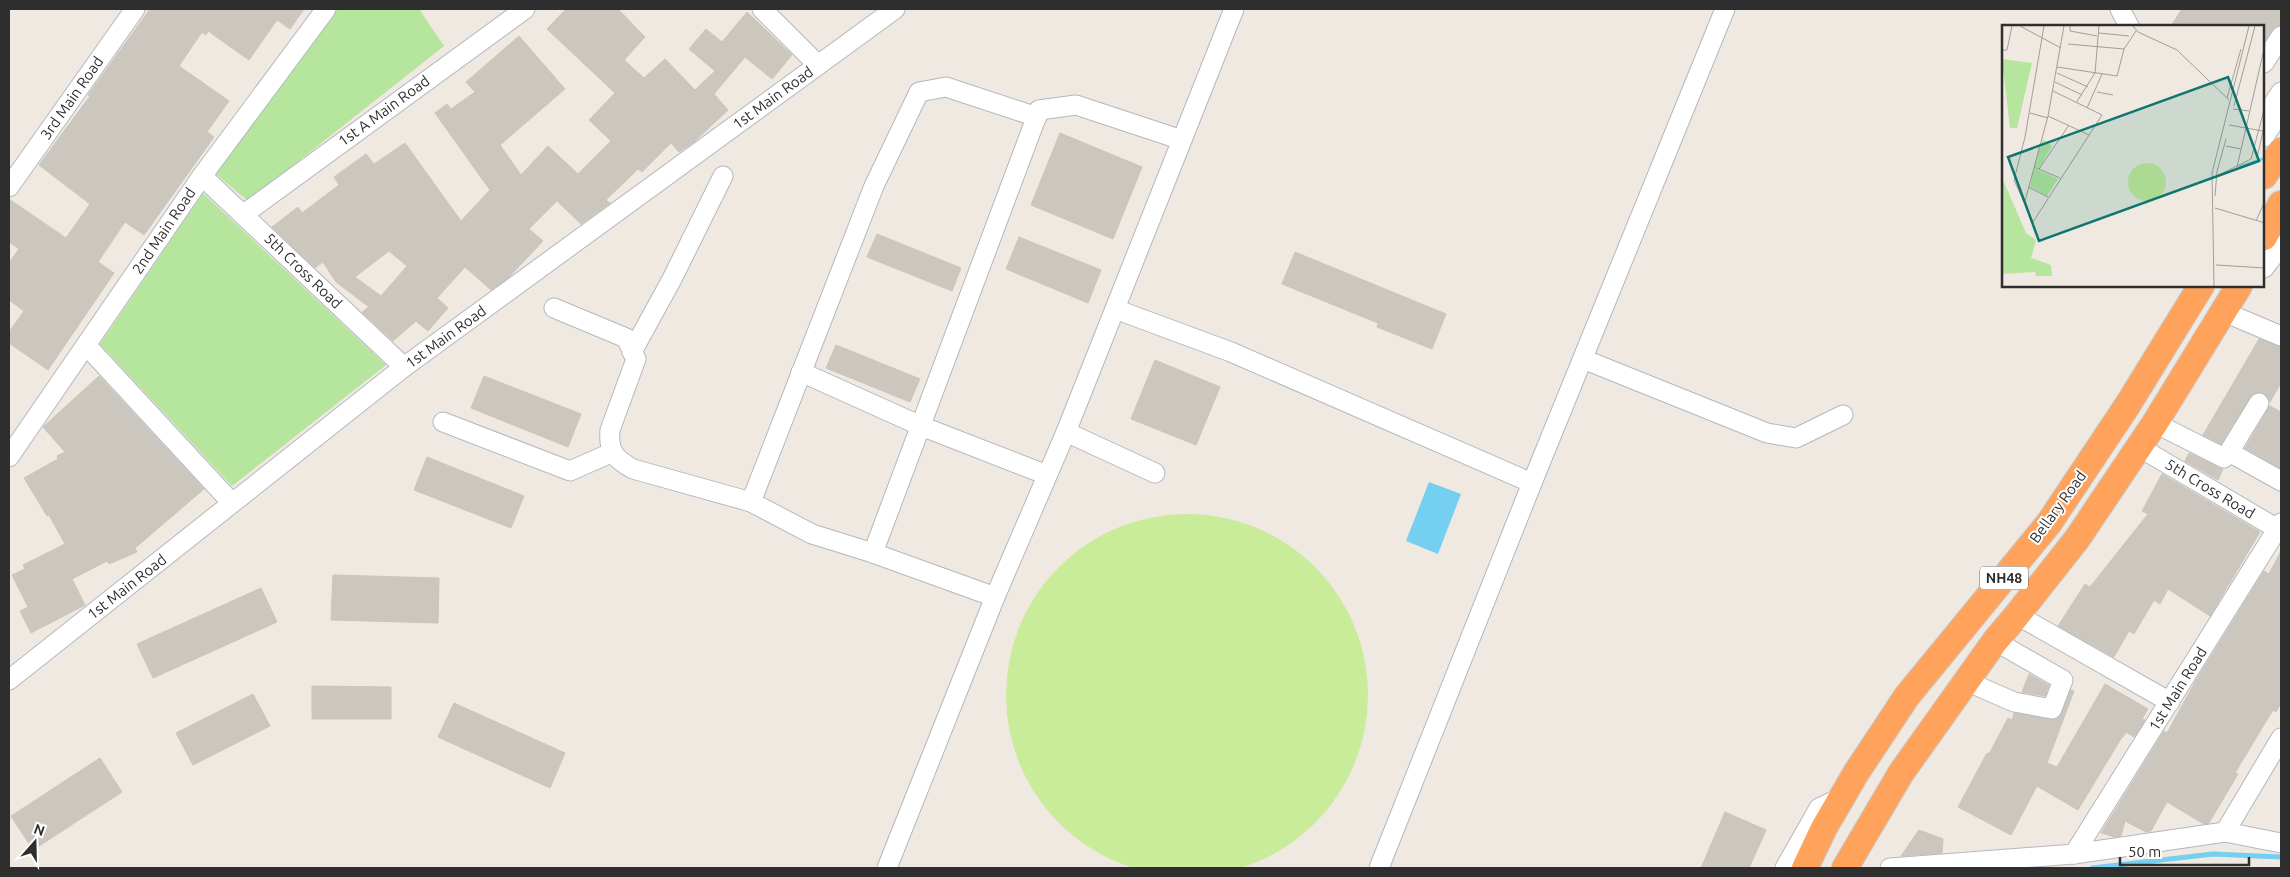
<svg xmlns="http://www.w3.org/2000/svg" width="2290" height="877" font-family="Ubuntu,sans-serif">
<style>
.green{fill:#b6e59e}
.pitch{fill:#c9ec9a}
.water{fill:#75cff0}
.lines{fill:none;stroke-linecap:round;stroke-linejoin:round}
.stream{stroke:#75cff0;stroke-width:5}
.building{fill:#cbc7bf;stroke:#cbc5ba;fill-rule:evenodd}
.minor-casing{stroke:#b4b7c1;stroke-width:21}
.highway-casing{stroke:#c9c9c9;stroke-width:28}
.minor{stroke:#fff;stroke-width:19}
.highway{stroke:#ffa35c;stroke-width:26}
.labels{text-anchor:middle;stroke-width:4;stroke-linejoin:round;paint-order:stroke}
.shield{fill:#fff;stroke:#6d6d6d;stroke-width:1}
.shield-label{font-size:14px;font-weight:bold;fill:#2e2e2e}
.street-label{font-size:15px;fill:#2e2e2e;stroke:#fff}
.inset-river{fill:none;stroke:#75cff0;stroke-width:2.5}
.inset-road{fill:none;stroke:#a29e99;stroke-width:1}
.view{fill:#0f766e;fill-opacity:0.15;stroke:#0f766e;stroke-width:2.5}
.inset-edge{fill:none;stroke:#2e2e2e;stroke-width:2.5}
</style>
<rect width="100%" height="100%" fill="#efe9e1"/>
<g class="green">
<path d="M336,9h83l25,37 -196,155 -37,-31z"/>
<path d="M203,193l183,172 -154,121 -132,-142z"/>
</g>
<circle class="pitch" cx="1187" cy="695" r="181"/>
<path class="water" d="M1429,482l32,12 -23,60 -32,-13z"/>
<g class="lines">
<path class="stream" d="M2092,868l121,-14 68,3"/>
</g>
<g class="building">
<path d="M150,9h154l-14,20 -13,-9 -28,40 -41,-29 -2,4 -4,-3 -23,34 50,35 -22,31 7,5 -70,98 -19,-13 -27,40 16,11 -66,97 -39,-27v-11l15,-21 -15,-11v-37l10,-14 -10,-7v-43l57,39 24,-34 -51,-39 51,-69 -2,-1z"/>
<path d="M566,9h52l27,28 -21,23 20,18 21,-19 30,31 20,-19 -26,-22 17,-20 16,13 25,-30 45,43 -20,24 -27,-22 -31,37 14,16 -33,31 -16,11 -8,-9 -29,29 -4,-3 -32,31 4,3 -29,21 -24,-23 -28,28 14,12 -34,36 -18,13 -26,-23 -28,31 11,10 -20,23 -12,-10 -23,20 -31,-29 7,-5 -33,-25 -13,-20 -8,6 -43,-41 26,-20 4,6 37,-28 -5,-8 32,-23 8,10 31,-21 56,78 29,-31 -55,-77 12,-9 4,5 24,-17 -9,-10 53,-46 46,53 -65,56 21,30 27,-29 30,28 33,-33 -22,-21 26,-27 -68,-64zM389,251l18,15 -26,30 -26,-19z"/>
<path d="M2182,9h99v16l-9,5 -8,12v-16h-93z"/>
<path d="M1060,133l82,34 -29,72 -82,-34z"/>
<path d="M877,234l84,34 -9,23 -85,-34z"/>
<path d="M1019,237l82,33 -13,33 -82,-34z"/>
<path d="M1295,252l151,62 -14,35 -55,-22 1,-4 -96,-39z"/>
<path d="M2259,339l22,8v36l-11,19 -5,-8 -5,-2 -10,5 -29,47 -18,-9z"/>
<path d="M836,345l84,34 -10,23 -84,-34z"/>
<path d="M1155,360l65,27 -24,58 -65,-26z"/>
<path d="M99,376l105,113 -69,59 2,4 -28,12 -2,-3 -35,18 13,26 -54,28 -11,-22 8,-4 -16,-32 13,-6 -2,-4 42,-21 -16,-29 -2,1 -23,-38 34,-19 -1,-3 8,-4 -22,-25z"/>
<path d="M484,376l97,38 -13,33 -97,-39z"/>
<path d="M2270,406l11,6 -1,56 -35,-20z"/>
<path d="M2189,453l34,16 -5,11 -33,-19z"/>
<path d="M427,457l97,39 -13,32 -97,-38z"/>
<path d="M2162,474l98,58 -50,84 -42,-27 -8,15 -6,-4 -20,34 -5,-3 -15,26 -56,-31 27,-42 5,3 58,-73 -6,-3z"/>
<path d="M2281,551v152l-5,9 -3,-2 -17,28 -21,35 3,1 -29,49 -5,1 -37,-22 -16,29 -5,1 -21,-11 -4,15 -6,1 -14,-4 63,-102 3,2 28,-51 69,-111 5,3z"/>
<path d="M333,575l106,3 -1,45 -107,-3z"/>
<path d="M261,588l16,34 -124,56 -16,-34z"/>
<path d="M2029,674l20,11 -4,11 -23,-4z"/>
<path d="M2105,684l43,25 -6,10 3,1 -11,17 -8,-5 -3,5h-1l-44,73 -41,-24 -26,49 -53,-28 29,-54 2,1 19,-36 4,2 2,-7 42,7 6,-7 9,-23 3,1 -27,72 10,4z"/>
<path d="M312,686l79,1v32h-79z"/>
<path d="M253,694l17,32 -77,39 -17,-32z"/>
<path d="M454,703l111,50 -15,35 -112,-51z"/>
<path d="M100,758l22,34 -89,58 -22,-34z"/>
<path d="M1725,812l41,18 -17,38h-48z"/>
<path d="M1919,830l24,9 -1,14 -41,3z"/>
</g>
<g class="lines">
<defs>
<g id="minor">
<path d="M762,9l56,56"/>
<path d="M2120,9l9,17"/>
<path d="M2264,63l17,-27"/>
<path d="M2264,118l17,-26"/>
<path d="M2264,137l17,-26"/>
<path d="M202,176l202,191"/>
<path d="M9,187l126,-178"/>
<path d="M244,214l281,-205"/>
<path d="M2264,268l17,-22"/>
<path d="M554,308l72,30 10,21 -26,71c-2,22 5,29 23,39l118,33 61,32 61,19 122,44 -108,271"/>
<path d="M1115,309l116,43 301,131"/>
<path d="M2224,312l57,24"/>
<path d="M86,345l146,158"/>
<path d="M632,352l40,-73 51,-103"/>
<path d="M1583,359l184,74 29,5 47,-23"/>
<path d="M801,372l120,54 126,49"/>
<path d="M443,422l127,49 43,-19"/>
<path d="M2155,423l69,35 5,-6 52,29"/>
<path d="M1066,432l89,41"/>
<path d="M2139,447l142,84"/>
<path d="M2229,452l30,-49"/>
<path d="M9,457l193,-281 124,-167"/>
<path d="M751,502l123,-316 45,-94 27,-5 91,30"/>
<path d="M873,553l166,-443 37,-5 106,35"/>
<path d="M995,597l71,-165 168,-423"/>
<path d="M2017,615l153,87"/>
<path d="M9,680l395,-313 491,-358"/>
<path d="M1966,681l48,21 38,7 11,-29 -68,-39"/>
<path d="M2225,832l56,-94"/>
<path d="M2074,854l207,-331"/>
<path d="M1379,868l153,-385 193,-474"/>
<path d="M1785,868l34,-60 23,-11"/>
<path d="M1890,868l184,-14 151,-22 56,11"/>
</g>
<g id="highway">
<path d="M2264,176l17,-25"/>
<path d="M2264,237l17,-33"/>
<path d="M1805,868l19,-40 32,-55 51,-77 142,-173 78,-117 74,-120"/>
<path d="M1845,868l56,-95 94,-132 22,-26 60,-76 78,-116 84,-137"/>
</g>
</defs>
<use href="#minor" class="minor-casing"/>
<use href="#highway" class="highway-casing"/>
<use href="#minor" class="minor"/>
<use href="#highway" class="highway"/>
</g>
<g class="labels">
<rect class="shield" x="1980" y="566.5" width="48" height="23" rx="4"/>
<g class="shield-label">
<text x="2004" y="583">NH48</text>
</g>
<g class="street-label">
<text transform="translate(72 98) rotate(-55)" y="5">3rd Main Road</text>
<text transform="translate(773 98) rotate(-36)" y="5">1st Main Road</text>
<text transform="translate(384 111) rotate(-36)" y="5">1st A Main Road</text>
<text transform="translate(164 231) rotate(-56)" y="5">2nd Main Road</text>
<text transform="translate(303 271) rotate(44)" y="5">5th Cross Road</text>
<text transform="translate(446 337) rotate(-36)" y="5">1st Main Road</text>
<text transform="translate(2210 489) rotate(31)" y="5">5th Cross Road</text>
<text transform="translate(2058 507) rotate(-54)" y="5">Bellary Road</text>
<text transform="translate(127 587) rotate(-38)" y="5">1st Main Road</text>
<text transform="translate(2178 689) rotate(-58)" y="5">1st Main Road</text>
</g>
</g>
<g transform="translate(2002 25)">
<rect width="262" height="262" fill="#efe9e1"/>
<path d="M0,34l30,4 -15,65h-7zM41,114l9,7 -13,22 -5,-2zM32,143l24,11 -11,17 -17,-9zM1,155l23,53 10,7 -5,18 20,7 1,11h-16l-1,-4 -33,2z" fill="#b6e59e"/>
<path d="M126 157a19 19 0 1 1 38 0a19 19 0 1 1-38 0Z" fill="#c9ec9a"/>
<path class="inset-river" d="M237,142l26,-9"/>
<path class="inset-road" d="M18,1l41,22M68,1v5l27,5M131,1l5,6 39,18 52,50M97,8l30,3M66,19l56,5M0,25h5l5,-24M55,42l60,9 7,-27 12,-18M55,48l31,14M53,57l27,13M95,67l16,3M225,73l14,-49M74,78l19,-30 4,-47M232,81l21,-80M85,83l15,-34M231,84l16,2M28,88l18,5M46,91l41,19M227,100l34,6 -6,27M224,121l15,3M32,142l26,11M235,142l28,-122M37,144l30,-44M215,151l34,-17 13,-49M26,162l20,10M213,171l2,-25 9,-32M23,176l23,-85 16,-90M213,183l50,15M254,196l9,-20M31,197l-19,-42 11,-43 19,-111M31,197l69,-107 -49,-24M214,240l49,3M212,262l-2,-114 37,-147"/>
<path class="view" d="M226,52l31,84 -220,80 -31,-84z"/>
<rect width="262" height="262" class="inset-edge"/>
</g>
<rect width="2290" height="877" fill="none" stroke="#2e2e2e" stroke-width="20"/>
<g transform="translate(35 842) rotate(20)" stroke="#ffffff" stroke-width="4" paint-order="stroke">
<path d="M0-4L9 19L0 12L-9 19Z" fill="#2e2e2e"/>
<text y="-8" font-size="14" font-weight="bold" text-anchor="middle" fill="#2e2e2e">N</text>
</g>
<path d="M2120 857v8h129v-8" fill="none" stroke="#2e2e2e" stroke-width="2.5"/>
<text x="2128" y="857" font-size="15" fill="#2e2e2e" stroke="#ffffff" stroke-width="4" paint-order="stroke">50 m</text>
</svg>
